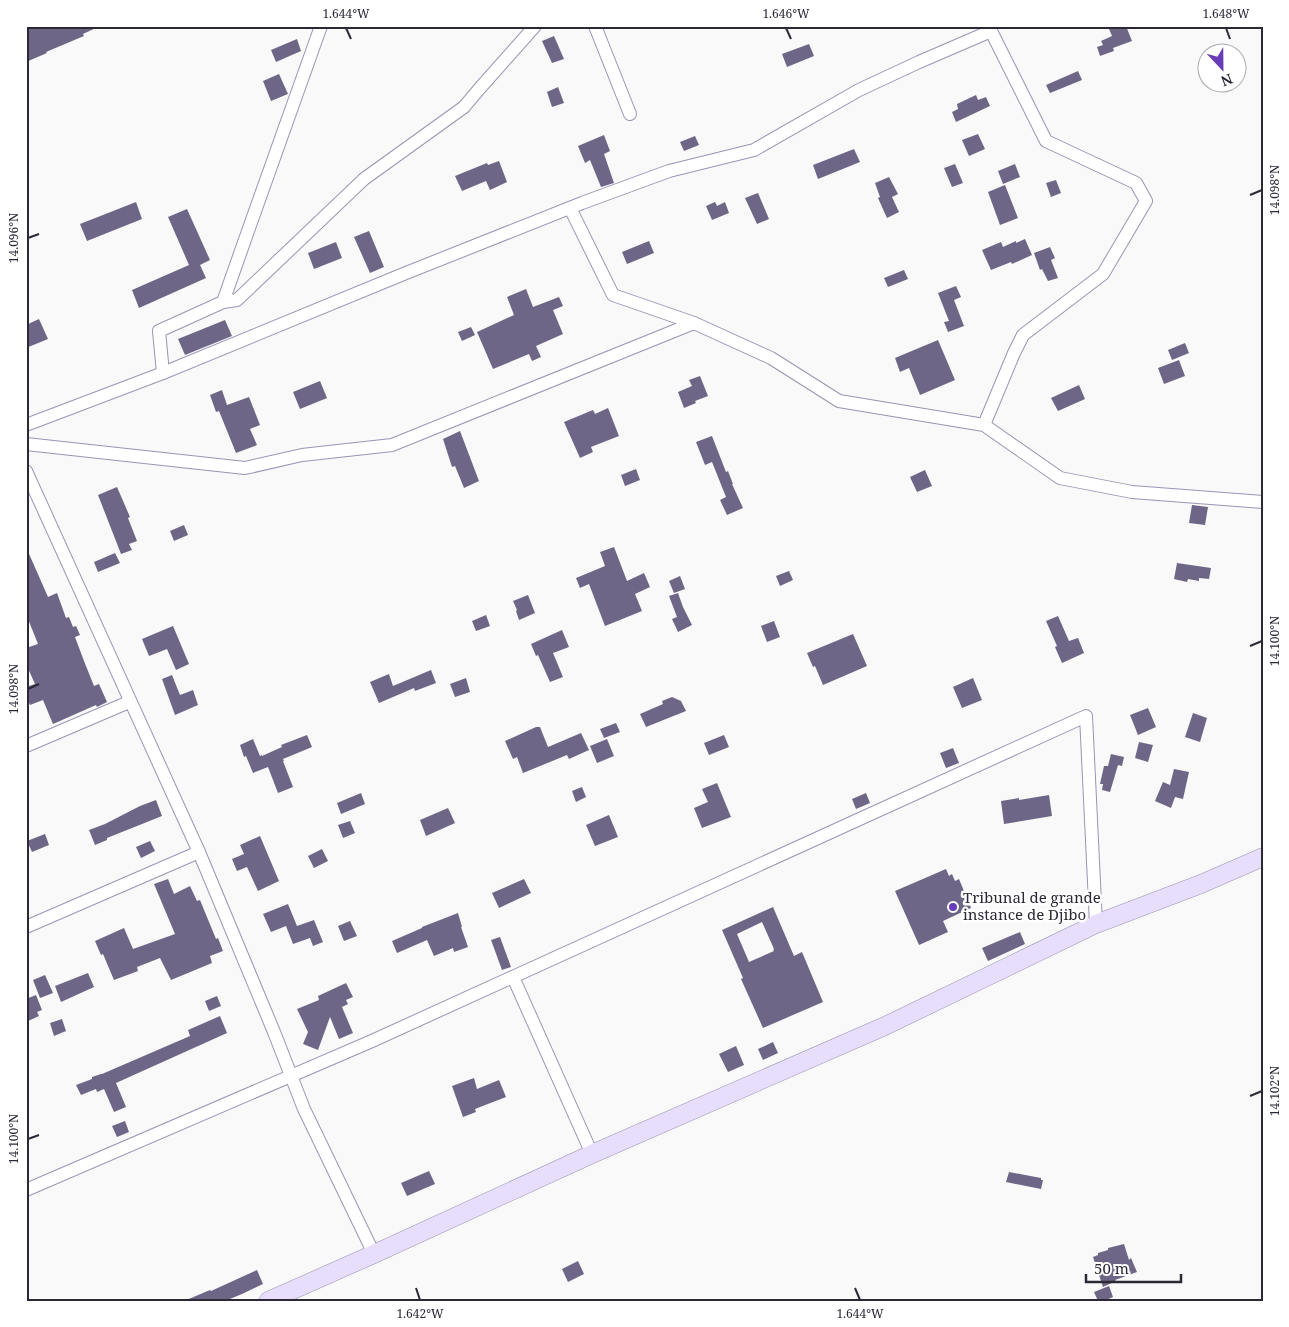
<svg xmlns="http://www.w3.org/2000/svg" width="1289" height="1327" font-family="'Noto Serif',serif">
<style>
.building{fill:#6e6686;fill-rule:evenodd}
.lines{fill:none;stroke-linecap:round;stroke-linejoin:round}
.street-casing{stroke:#9b94b5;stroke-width:14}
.secondary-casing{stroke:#9b94b5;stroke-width:19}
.street{stroke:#fff;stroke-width:12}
.secondary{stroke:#e6defa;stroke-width:18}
.ticks{fill:none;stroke:#2c2836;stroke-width:2}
.poi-dot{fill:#693db5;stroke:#fff;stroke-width:2}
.labels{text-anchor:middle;stroke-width:5;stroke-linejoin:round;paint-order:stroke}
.poi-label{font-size:15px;fill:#2c2836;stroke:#fff;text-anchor:start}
.neatline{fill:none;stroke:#2c2836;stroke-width:2}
.ticks-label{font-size:12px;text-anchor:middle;fill:#2c2836}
</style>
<rect width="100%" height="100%" fill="#f9f9f9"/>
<g class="building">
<path d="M26,26h74l-17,8 1,2 -38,16 1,1 -21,9z"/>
<path d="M1117,26h9l6,15 -19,7 1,3 -14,5 -3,-9 6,-2 -2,-4 11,-5 -3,-7z"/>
<path d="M554,36l10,23 -12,4 -10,-22z"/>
<path d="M297,39l4,12 -25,11 -5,-12z"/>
<path d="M809,44l5,12 -27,11 -5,-13z"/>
<path d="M1078,71l4,9 -32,13 -4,-8z"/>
<path d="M279,74l9,20 -17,7 -8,-20z"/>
<path d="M558,87l6,16 -12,4 -5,-15z"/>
<path d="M976,95l2,5 8,-3 4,9 -34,16 -4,-10 6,-3 -1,-5z"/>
<path d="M978,134l7,15 -16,7 -7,-16z"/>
<path d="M604,135l6,16 -6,3 10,29 -13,4 -11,-27 -5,3 -7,-17z"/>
<path d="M695,136l4,9 -15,6 -4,-9z"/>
<path d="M854,149l6,13 -42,17 -5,-14z"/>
<path d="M499,161l8,21 -17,8 -4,-9 -24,10 -7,-15 32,-13 1,2z"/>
<path d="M955,164l8,19 -11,4 -8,-19z"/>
<path d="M1015,164l5,13 -17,7 -5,-13z"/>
<path d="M889,177l9,17 -6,3 7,15 -12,6 -9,-20 2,-1 -5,-14z"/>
<path d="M1056,180l5,13 -10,4 -5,-14z"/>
<path d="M1005,185l13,33 -18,7 -12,-33z"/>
<path d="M758,193l11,26 -12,5 -12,-26z"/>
<path d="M136,202l6,17 -55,22 -7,-17z"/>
<path d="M715,202l2,4 8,-4 4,11 -17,7 -6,-14z"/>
<path d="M187,209l23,51 -10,5 6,13 -67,30 -7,-18 57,-25 -21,-48z"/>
<path d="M369,231l15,36 -14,6 -16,-36z"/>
<path d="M1025,239l7,16 -20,9 -1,-2 -20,8 -9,-20 19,-8 2,5 13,-6v2z"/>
<path d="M649,241l5,12 -27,11 -5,-12z"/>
<path d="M336,242l6,16 -28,11 -6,-16z"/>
<path d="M1050,247l5,11 -4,2 7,18 -10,3 -6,-12 -2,1 -6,-17z"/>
<path d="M904,270l4,9 -20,8 -4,-9z"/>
<path d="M956,286l5,11 -7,3 10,26 -16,6 -4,-10 5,-1 -11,-28z"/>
<path d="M526,289l7,18 26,-10 4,9 -10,4 10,24 -27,12 5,11 -9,4 -3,-7 -36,15 -16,-37 37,-17 -7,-18z"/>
<path d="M39,319l9,20 -22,9v-23z"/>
<path d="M225,320l7,16 -47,19 -7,-16z"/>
<path d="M471,327l4,8 -13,6 -4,-9z"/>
<path d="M938,340l17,40 -35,15 -11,-27 -9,4 -5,-14z"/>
<path d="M1185,343l4,10 -17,7 -4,-10z"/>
<path d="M1179,360l6,16 -21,8 -6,-16z"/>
<path d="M700,376l8,20 -13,5 1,2 -12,5 -6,-16 14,-6 -3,-6z"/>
<path d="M320,381l7,17 -27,11 -7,-17z"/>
<path d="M1079,385l6,14 -27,12 -7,-13z"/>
<path d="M222,390l5,15 22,-8 11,28 -10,4 7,16 -21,8 -17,-42 -3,1 -6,-17z"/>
<path d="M608,408l11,28 -28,11 2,5 -13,6 -16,-36 29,-12 2,4z"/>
<path d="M460,431l19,50 -15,7 -9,-22 -3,1 -9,-28z"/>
<path d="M712,436l14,36 2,-1 5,13h-1l11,24 -16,7 -7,-15 6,-3 -14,-35 -7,3 -9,-23z"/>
<path d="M636,469l4,11 -15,6 -4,-11z"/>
<path d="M925,470l7,16 -15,6 -7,-15z"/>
<path d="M117,487l13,30 -2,1 9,23 -8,3 3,6 -11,4 -23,-59z"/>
<path d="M1192,505l16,2 -3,18 -16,-2z"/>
<path d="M184,525l4,10 -14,6 -4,-10z"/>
<path d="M26,547l22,50 9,-4 9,25 3,-1 4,10 3,-1 4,9 -5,2 9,24 10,25 5,-2 8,18 -10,5 -1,-2 -43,19 -10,-24 -13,5 -4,-9v-9l9,-3 -9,-20v-16l12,-4 -12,-30z"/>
<path d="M614,547l13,34 17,-8 6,14 -15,7 7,17 -37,15 -16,-42 -9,4 -4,-10 29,-12 -5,-14z"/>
<path d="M115,553l5,10 -22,9 -4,-10z"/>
<path d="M1177,563l34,5 -2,11 -10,-1v3l-11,-2 -1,3 -13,-3z"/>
<path d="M789,571l4,9 -13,6 -4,-10z"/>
<path d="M680,576l5,13 -11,4 -5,-12z"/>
<path d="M678,593l5,14 9,18 -14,7 -6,-13 5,-2 -8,-21z"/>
<path d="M528,595l7,18 -16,7 -3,-9 1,-1 -4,-9z"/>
<path d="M486,615l4,11 -14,5 -4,-10z"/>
<path d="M1058,616l11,25 9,-3 6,15 -22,10 -7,-16 2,-1 -11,-25z"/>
<path d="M774,621l6,16 -13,5 -6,-16z"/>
<path d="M173,626l16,38 -13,6 -9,-21 -18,7 -7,-17z"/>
<path d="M562,630l7,17 -16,6 10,24 -13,5 -12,-27 -2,1 -5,-12z"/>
<path d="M853,634l14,32 -44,19 -8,-19 -2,1 -6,-14z"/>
<path d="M431,670l5,13 -21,8 -1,-3 -35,15 -9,-21 19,-8 4,12z"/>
<path d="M172,675l8,20 13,-5 5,15 -23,10 -13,-36z"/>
<path d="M466,678l4,14 -15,5 -5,-13z"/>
<path d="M973,678l9,22 -20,8 -9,-21z"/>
<path d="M672,697l9,4 5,10 -40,16 -6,-13 23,-10 -1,-3z"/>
<path d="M1148,708l8,19 -18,8 -8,-20z"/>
<path d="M1193,713l14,5 -7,24 -15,-5z"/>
<path d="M616,723l4,9 -16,6 -4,-9z"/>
<path d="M536,727h4l8,20 33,-14 8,17 -20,9 -2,-4 -44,18 -6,-16 -4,2 -8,-18z"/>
<path d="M307,735l5,12 -29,12 1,2h-1l10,26 -15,6 -10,-26 -15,6 -7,-17 -2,1 -4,-12 13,-6 7,17 2,-1v1l20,-9 -1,-2z"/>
<path d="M724,735l5,12 -20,8 -5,-12z"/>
<path d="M607,739l7,17 -17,7 -7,-17z"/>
<path d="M1139,742l14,3 -5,17 -13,-4z"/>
<path d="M953,748l6,15 -13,5 -6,-15z"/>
<path d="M1111,754l13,3 -2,9 -4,-1 -8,27 -8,-2 1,-6h-3l4,-18h4z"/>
<path d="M1174,769l15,3 -6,27 -8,-2 -4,11 -16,-7 8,-19 7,3z"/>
<path d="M717,783l14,34 -29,11 -8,-20 14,-6 -6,-13z"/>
<path d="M582,787l4,10 -10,5 -4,-11z"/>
<path d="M361,793l4,11 -24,10 -4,-11z"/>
<path d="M866,793l4,10 -14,6 -4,-10z"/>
<path d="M1049,795l3,21 -48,8 -3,-23 18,-3v2z"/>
<path d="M156,800l6,16 -55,22v2l-12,5 -6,-15 16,-6 35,-18z"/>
<path d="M448,808l7,15 -29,13 -6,-16z"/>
<path d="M609,815l9,22 -23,9 -9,-21z"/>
<path d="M350,821l5,12 -12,5 -5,-13z"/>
<path d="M45,834l4,11 -17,7 -5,-11z"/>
<path d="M260,836l19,45 -21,10 -11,-24 -10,4 -5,-12 12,-5 -4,-9z"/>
<path d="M150,841l5,10 -14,7 -5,-11z"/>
<path d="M322,849l6,12 -14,7 -6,-12z"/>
<path d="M946,869l3,7 3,-2 3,7 4,-2 12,29 -28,13 5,11 -29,13 -24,-54z"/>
<path d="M168,879l6,15 16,-8 7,15 3,-1 16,39 2,-1 5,13 -13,5 2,7 -41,17 -11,-22 -23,9 1,4 -24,9 -11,-26 -2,1 -6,-14 29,-13 9,21 42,-15 -21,-50z"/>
<path d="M524,879l7,14 -32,15 -7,-15z"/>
<path d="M288,904l9,22 17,-6 9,22 -10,4 -3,-8 -17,6 -7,-18 -15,6 -8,-18z"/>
<path d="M773,907l21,49 8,-4 21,50 -60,26 -22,-49 2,-1 -21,-48zM762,922l12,27 -1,1 1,1 -25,11 -12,-28z"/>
<path d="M458,913l4,14h-1l7,20 -14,5 -1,-4 -19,8 -7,-16 -30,13 -5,-12 30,-13v-1z"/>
<path d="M350,921l7,15 -13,5 -6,-15z"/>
<path d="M1020,932l5,12 -37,17 -6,-13z"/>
<path d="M500,937l11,30 -9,3 -11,-30z"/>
<path d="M88,973l6,14 -33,15 -6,-16z"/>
<path d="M45,975l8,18 -13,5 -7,-18z"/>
<path d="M346,983l7,14 -7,3 2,4 -6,3 11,26 -14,6 -9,-22 -12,33 -15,-6 5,-12 -11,-23 22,-9 -1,-4z"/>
<path d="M36,995l6,15 -5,2 2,4 -13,6v-23z"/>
<path d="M217,996l4,10 -12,5 -4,-10z"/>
<path d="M220,1016l7,17 -111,50 10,24 -12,5 -10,-23 -7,3 -1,-3 -15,6 -5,-10 16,-6v-2l9,-3h1l88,-38 -2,-6z"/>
<path d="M62,1019l4,12 -12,5 -4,-13z"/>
<path d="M773,1042l5,11 -15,7 -5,-11z"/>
<path d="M736,1046l8,19 -16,7 -9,-18z"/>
<path d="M474,1078l3,11 22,-9 7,17 -31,12 1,3 -13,5 -11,-31z"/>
<path d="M125,1121l4,11 -12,5 -5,-11z"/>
<path d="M429,1171l6,13 -28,12 -6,-13z"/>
<path d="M1009,1172l32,6v2h2l-2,9 -35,-7z"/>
<path d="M1124,1244l5,16 2,-2 6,14 -22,8 1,1 -13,6 -10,-30 5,-2v-2l10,-3v-2z"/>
<path d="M578,1261l6,13 -16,8 -6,-13z"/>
<path d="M257,1270l6,14 -21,10 -17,7h-41l26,-11 1,1z"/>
<path d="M1109,1286l4,11 -9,4h-6l-4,-9z"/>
</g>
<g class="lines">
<defs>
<g id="street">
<path d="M595,26l35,88"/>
<path d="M570,208l43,87 81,28"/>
<path d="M223,302l25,-71 73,-205"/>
<path d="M163,373l-4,-42 64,-29 14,-2 127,-121 100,-72 16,-19 55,-62"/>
<path d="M26,425l137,-52 243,-100 176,-70 87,-32 85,-21 105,-60 60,-28 72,-31 -2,-5"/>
<path d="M984,425l30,-72 9,-18 80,-61 43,-73 -10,-18 -90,-42 -55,-110"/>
<path d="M26,444l219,24 57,-13 90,-10 302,-122 77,35 68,43 145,24 76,53 72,14 131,10"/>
<path d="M26,471l173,381 75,180 30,77 70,145"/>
<path d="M26,746l103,-44"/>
<path d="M26,927l173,-75"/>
<path d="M513,977l79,177"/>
<path d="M26,1190l346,-149 714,-325 10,208"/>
</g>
<path id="secondary" d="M268,1301l106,-47 218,-100 293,-128 211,-102 105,-40 62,-27"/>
</defs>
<use href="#street" class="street-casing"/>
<use href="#secondary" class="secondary-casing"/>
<use href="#street" class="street"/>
<use href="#secondary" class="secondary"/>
</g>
<path class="ticks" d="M346,28l5,11M786,28l5,11M1226,28l4,11M1250,195l12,-5M28,238l11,-4M1250,646l12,-5M28,689l11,-5M1250,1096l12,-5M28,1139l11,-4M416,1288l4,12M855,1288l5,12"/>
<circle class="poi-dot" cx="953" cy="907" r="5"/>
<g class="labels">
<g class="poi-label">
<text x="963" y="903">Tribunal de grande<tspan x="963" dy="17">instance de Djibo</tspan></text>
</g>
</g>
<rect width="1289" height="1327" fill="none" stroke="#ffffff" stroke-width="55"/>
<g transform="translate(1222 68) rotate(158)"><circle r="24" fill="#ffffff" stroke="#aba9af"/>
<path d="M0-4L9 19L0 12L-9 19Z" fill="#693db5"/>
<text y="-8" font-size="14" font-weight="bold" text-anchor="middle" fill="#2c2836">N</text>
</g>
<path d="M1086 1274v8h95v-8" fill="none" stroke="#2c2836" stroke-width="2.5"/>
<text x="1094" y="1274" font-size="15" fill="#2c2836" stroke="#ffffff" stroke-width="4" paint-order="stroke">50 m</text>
<rect x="28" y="28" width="1234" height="1272" class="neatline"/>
<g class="ticks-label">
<text x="346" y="18">1.644°W</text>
<text x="786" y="18">1.646°W</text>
<text x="1226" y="18">1.648°W</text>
<text transform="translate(1275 190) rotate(-90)" y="4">14.098°N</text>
<text transform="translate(14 238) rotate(-90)" y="4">14.096°N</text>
<text transform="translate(1275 641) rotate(-90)" y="4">14.100°N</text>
<text transform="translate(14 689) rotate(-90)" y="4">14.098°N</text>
<text transform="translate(1275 1091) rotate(-90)" y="4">14.102°N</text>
<text transform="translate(14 1139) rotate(-90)" y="4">14.100°N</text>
<text x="420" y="1318">1.642°W</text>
<text x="860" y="1318">1.644°W</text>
</g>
</svg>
